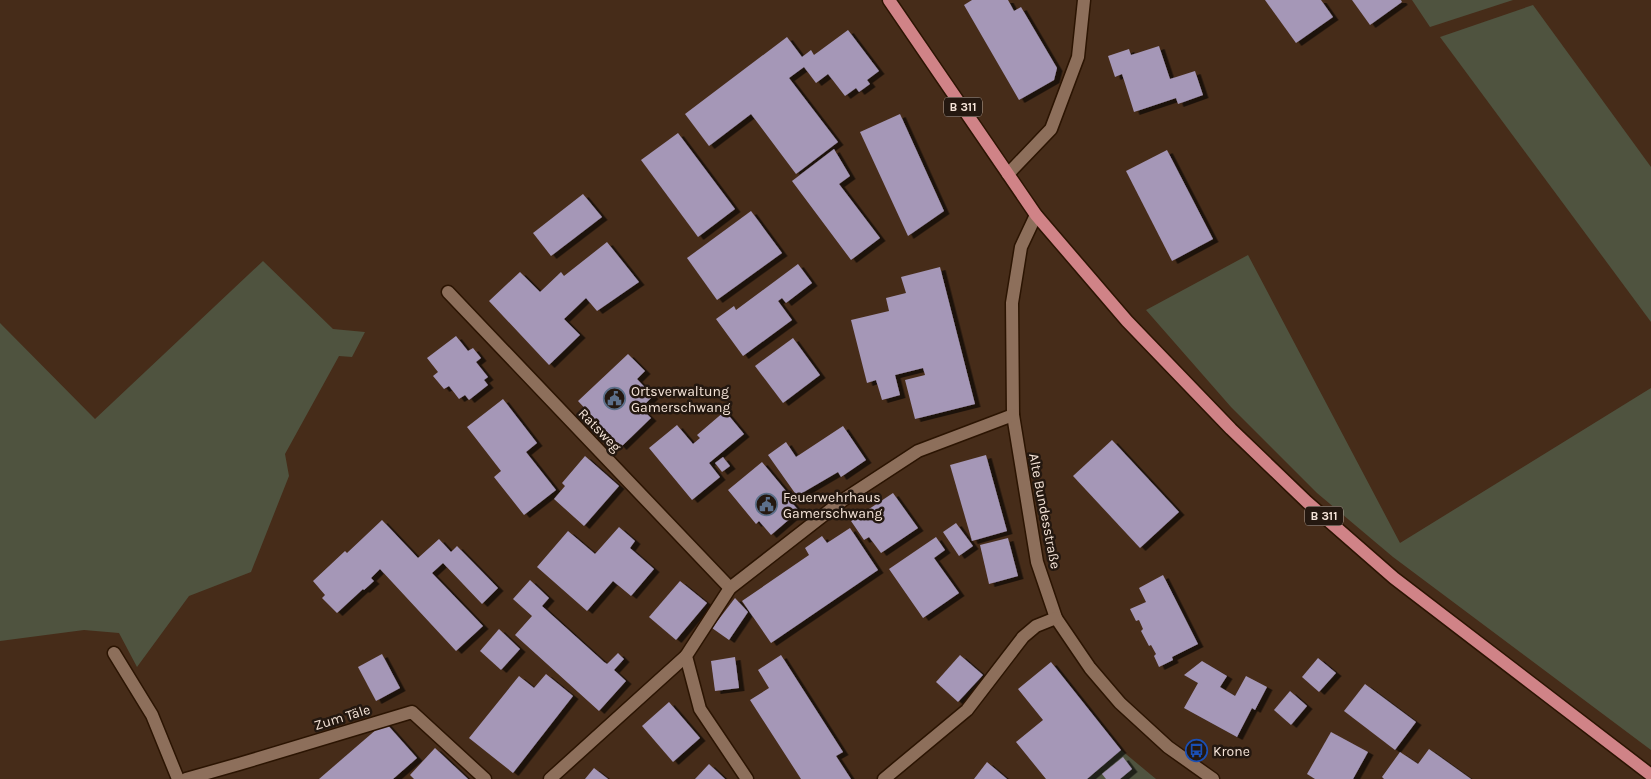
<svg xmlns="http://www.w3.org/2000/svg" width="1651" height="779" font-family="Karla,sans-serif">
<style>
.green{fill:#4f533f}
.building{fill:#a597b7;filter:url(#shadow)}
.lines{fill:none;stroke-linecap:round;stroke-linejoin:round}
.minor-casing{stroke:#2b1402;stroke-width:15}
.major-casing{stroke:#2b1402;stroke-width:15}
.minor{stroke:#8d6f5b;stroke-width:12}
.major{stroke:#d08387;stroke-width:12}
.labels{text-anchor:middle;stroke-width:5;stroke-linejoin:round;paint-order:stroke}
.shield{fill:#241810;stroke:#b6a79c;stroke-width:1}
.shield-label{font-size:12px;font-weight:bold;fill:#f5e4d8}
.poi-label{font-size:14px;fill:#f5e4d8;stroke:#241810;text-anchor:start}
.street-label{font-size:14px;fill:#f5e4d8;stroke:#241810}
</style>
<defs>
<filter id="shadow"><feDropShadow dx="5.5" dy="3" stdDeviation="0" flood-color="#0009"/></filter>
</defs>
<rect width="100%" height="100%" fill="#462c19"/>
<g class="green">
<path d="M1412,0h101l-83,27z"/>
<path d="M1533,5l118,162v155l-211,-285z"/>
<path d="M1248,255l152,288 251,-155v362l-258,-193 -76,-64 -86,-86 -85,-97z"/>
<path d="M263,261l70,68 32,3 -13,25 -13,-1 -54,98 4,22 -38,96 -62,24 -52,71 -18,-34 -35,-3 -84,11v-318l95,96z"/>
<path d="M1121,750l35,29h-69z"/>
</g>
<g class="building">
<path d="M972,0h36l6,11 7,-4 36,61 -3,12 -35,20 -55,-95z"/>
<path d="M1265,0h56l12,17 -37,26z"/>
<path d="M1352,0h49l1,2 -32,23z"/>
<path d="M848,30l31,41 -12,9 3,4 -11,8 -3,-4 -11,8 -17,-22 -12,9 -12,-16 -15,11 49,64 -42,32 -45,-60 -42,32 -24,-32 102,-77 15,20 9,-7 3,5z"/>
<path d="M1159,46l11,33 25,-8 8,24 -25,9 -2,-6 -42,14 -12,-38 -7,3 -7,-21 21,-7 2,6z"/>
<path d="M900,114l44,97 -36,25 -48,-104z"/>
<path d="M678,133l57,76 -37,28 -57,-77z"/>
<path d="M834,149l16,27 -11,8 41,54 -29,22 -59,-79z"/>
<path d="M1167,150l46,89 -41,22 -46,-90z"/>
<path d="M583,194l19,23 -51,39 -18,-23z"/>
<path d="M751,211l31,42 -65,47 -30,-42z"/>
<path d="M607,242l32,40 -42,29 -11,-13 -22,21 16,16 -31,30 -60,-64 31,-29 20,20 21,-20 3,4z"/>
<path d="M798,264l14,19 -26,20 -4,-5 -4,3 14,19 -49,36 -27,-37 18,-13 2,4z"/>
<path d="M940,267l35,137 -60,15 -10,-39 20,-5 -2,-7 -28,7 5,20 -18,5 -6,-20 -9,3 -16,-63 38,-9 -3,-13 20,-5 -5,-16z"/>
<path d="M456,336l12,15 5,-3 8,10 -5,4 12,15 -4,3 4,5 -19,15 -4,-5 -6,4 -10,-13 -5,3 -11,-13 5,-4 -11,-14z"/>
<path d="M793,338l27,37 -37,28 -28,-37z"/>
<path d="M628,354l17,17 -8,8 16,17 -12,12 10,10 -30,29 -43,-46z"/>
<path d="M503,399l34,44 -11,9 30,38 -32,25 -30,-38 7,-6 -34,-44z"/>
<path d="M725,411l19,23 -35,29 11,14 -28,23 -43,-52 28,-23 16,19 7,-6 -3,-3z"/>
<path d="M843,426l23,34 -25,17 -3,-5 -41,24 -29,-41 18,-13 10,15z"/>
<path d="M1112,440l67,72 -39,36 -67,-72z"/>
<path d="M986,455l21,76 -35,10 -22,-76z"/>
<path d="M585,456l34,30 -35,40 -30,-27 11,-13 -3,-3z"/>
<path d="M723,457l7,9 -8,6 -7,-9z"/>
<path d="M762,462l29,35 -3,1 11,13 -28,24 -12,-14 -3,3 -28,-34z"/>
<path d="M893,493l25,35 -37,25 -12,-16 -5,3 -13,-19z"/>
<path d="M382,520l36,38 21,-19 12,13 6,-6 41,42 -16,16 -39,-41 -11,10 51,53 -27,25 -76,-82 -9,9 3,3 -10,9 -1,-1 -26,24 -15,-15 3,-3 -12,-14 32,-30 2,2z"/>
<path d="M956,523l17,23 -14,10 -16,-24z"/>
<path d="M619,527l16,14 -5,7 24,21 -23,27 -18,-15 -26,30 -50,-44 31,-36 27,23z"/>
<path d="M850,528l28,42 -107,73 -29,-42 67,-46 -4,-7 17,-12 5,7z"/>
<path d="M936,537l9,13 -11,8 25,35 -36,25 -34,-49z"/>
<path d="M1008,538l10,38 -29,8 -9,-39z"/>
<path d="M1163,575l35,69 -26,13 1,3 -14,7 -5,-11 2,-2 -5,-9 -2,1 -8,-15 2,-2 -4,-9 -3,1 -6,-12 16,-7 -7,-14z"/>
<path d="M530,580l19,18 -7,8 62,56 3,2 11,-11 6,6 -10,11 12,11 -27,30 -84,-76 17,-19 -19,-17z"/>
<path d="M680,581l27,22 -31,37 -27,-23z"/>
<path d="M735,598l13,14 -19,28 -17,-12z"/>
<path d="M499,629l21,20 -19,21 -21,-19z"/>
<path d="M382,654l18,34 -24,13 -18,-34z"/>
<path d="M781,655l62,97 -7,4 15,23h-50l-51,-79 19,-12 -11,-18z"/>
<path d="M960,655l23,20 -25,27 -22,-20z"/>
<path d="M735,657l4,31 -24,3 -4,-30z"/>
<path d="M1318,658l18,15 -17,19 -17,-15z"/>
<path d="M1202,661l25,15 -7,11 15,9 11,-20 21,11 -12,23 -3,-2 -15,29 -53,-29 14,-25 -14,-8z"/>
<path d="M1051,662l70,88 -34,29h-41l-30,-37 27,-22 -25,-31z"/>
<path d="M546,674l27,22 -60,77 -44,-35 50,-62 15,12z"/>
<path d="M1365,684l51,38 -21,28 -51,-39z"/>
<path d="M1290,691l17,15 -16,19 -17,-15z"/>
<path d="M669,702l31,36 -27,24 -31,-36z"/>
<path d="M385,722l32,36 -24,21h-74z"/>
<path d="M1331,732l37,20 -15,27h-38l-8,-5z"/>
<path d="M435,748l33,31h-54l-4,-4z"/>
<path d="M1429,749l42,30h-87l-2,-2 18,-25 18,12z"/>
<path d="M1123,757l9,12 -12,10h-14l-4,-5z"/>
<path d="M987,762l20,17h-33z"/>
<path d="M709,764l16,15h-30z"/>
<path d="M594,768l14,11h-23z"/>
</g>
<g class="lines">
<defs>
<g id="minor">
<path d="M1008,174l43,-45 27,-72 6,-57"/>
<path d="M1036,215l-15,32 -9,56 1,112 24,147 19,56 34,50 30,35 48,44 45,32"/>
<path d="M448,292l282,296"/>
<path d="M114,653l38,62 26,64"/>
<path d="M186,779l53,-15 173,-52 73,67"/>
<path d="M550,779l136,-123"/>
<path d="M747,779l-47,-70 -14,-53 44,-68 113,-88 75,-49 95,-36"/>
<path d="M884,779l83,-69 56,-73 13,-11 20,-8"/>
</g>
<path id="major" d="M889,0l147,215 91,106 104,108 76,73 87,76 257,197"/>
</defs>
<use href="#minor" class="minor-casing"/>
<use href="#major" class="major-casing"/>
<use href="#minor" class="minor"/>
<use href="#major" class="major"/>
</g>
<defs>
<symbol id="civic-ring" viewBox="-11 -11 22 22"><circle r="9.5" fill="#241810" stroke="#5c6f8a" stroke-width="1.5"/><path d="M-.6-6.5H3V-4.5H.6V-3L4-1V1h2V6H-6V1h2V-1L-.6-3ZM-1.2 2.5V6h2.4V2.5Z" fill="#5c6f8a"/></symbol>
<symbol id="bus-ring" viewBox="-11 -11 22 22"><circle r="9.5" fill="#241810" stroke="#1a4fb4" stroke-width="1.5"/><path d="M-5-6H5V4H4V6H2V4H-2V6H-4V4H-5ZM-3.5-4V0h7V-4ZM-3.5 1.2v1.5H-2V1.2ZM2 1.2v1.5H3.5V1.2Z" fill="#1a4fb4"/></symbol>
</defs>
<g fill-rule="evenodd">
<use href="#civic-ring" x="602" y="386" width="25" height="25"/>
<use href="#civic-ring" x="754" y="492" width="25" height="25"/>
<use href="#bus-ring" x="1184" y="738" width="25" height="25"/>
</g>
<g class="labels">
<g class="shield">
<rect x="944" y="97.5" width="38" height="19" rx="4"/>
<rect x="1305" y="506.5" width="38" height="19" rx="4"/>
</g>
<g class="shield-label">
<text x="963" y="111">B 311</text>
<text x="1324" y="520">B 311</text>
</g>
<g class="poi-label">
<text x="631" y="396">Ortsverwaltung<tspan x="631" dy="16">Gamerschwang</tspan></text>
<text x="783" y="502">Feuerwehrhaus<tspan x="783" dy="16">Gamerschwang</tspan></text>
<text x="1213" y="756">Krone</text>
</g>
<g class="street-label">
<text transform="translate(600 430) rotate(46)" y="5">Ratsweg</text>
<text transform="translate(1045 511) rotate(79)" y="5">Alte Bundesstraße</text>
<text transform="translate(342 717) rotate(-17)" y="5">Zum Täle</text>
</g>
</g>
</svg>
